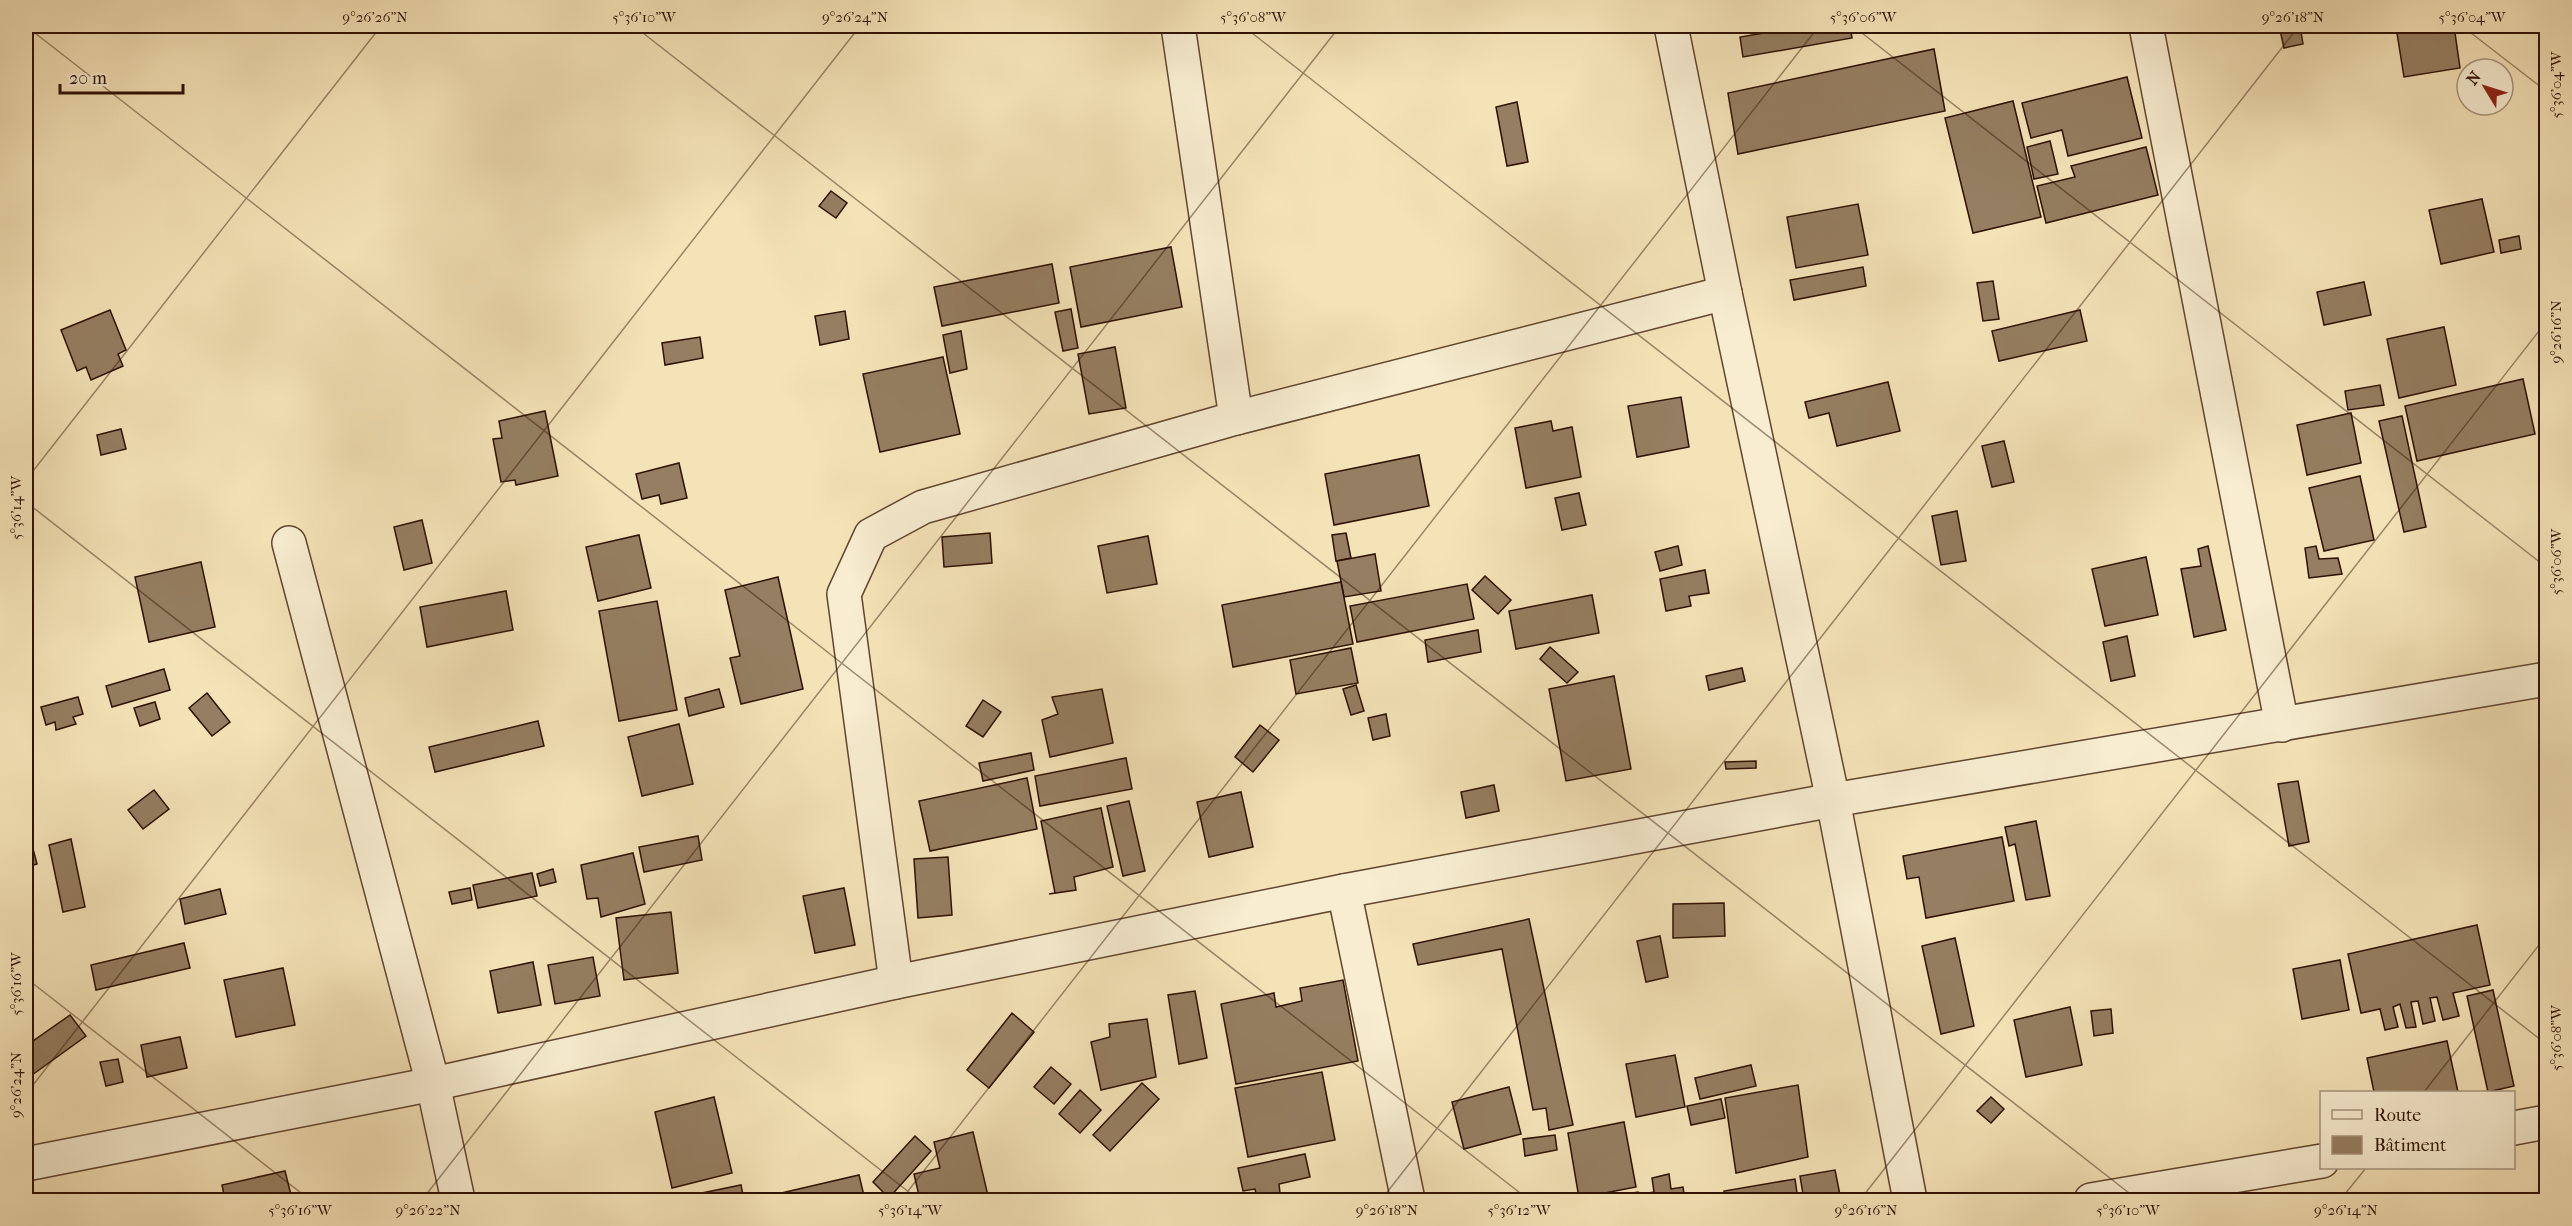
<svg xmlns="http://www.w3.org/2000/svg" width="2572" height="1226" font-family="'IM FELL French Canon',serif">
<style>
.building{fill:#957e61;stroke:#2e1102;stroke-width:1.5}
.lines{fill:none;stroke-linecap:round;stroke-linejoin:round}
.minor-casing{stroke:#604630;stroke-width:36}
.minor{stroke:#f8edd1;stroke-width:33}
.ticks{fill:none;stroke:#2e1102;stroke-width:1.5;stroke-opacity:0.45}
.neatline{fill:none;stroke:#2e1102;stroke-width:2}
.ticks-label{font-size:15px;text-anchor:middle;fill:#2e1102}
</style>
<rect width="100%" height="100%" fill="#f5e3b8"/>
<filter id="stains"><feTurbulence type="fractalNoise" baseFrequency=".00333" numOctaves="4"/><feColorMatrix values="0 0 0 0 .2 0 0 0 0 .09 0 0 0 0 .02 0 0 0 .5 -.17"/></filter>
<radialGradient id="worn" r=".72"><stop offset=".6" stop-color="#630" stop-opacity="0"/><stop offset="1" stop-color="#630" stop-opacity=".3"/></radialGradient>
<g class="building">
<path d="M1805,26h45l2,12 -109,19 -3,-20z"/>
<path d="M2300,26l3,18 -19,4 -4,-18z"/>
<path d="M2406,26h48l6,42 -56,9 -8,-50z"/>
<path d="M1934,49l11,62 -207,43 -10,-61z"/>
<path d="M2127,77l15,61 -74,18 -6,-26 -31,8 -9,-35z"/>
<path d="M2013,101l28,116 -68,16 -28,-115z"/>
<path d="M1517,102l11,60 -21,4 -11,-59z"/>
<path d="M2050,141l8,33 -24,5 -7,-32z"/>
<path d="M2146,147l12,48 -112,28 -9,-37 38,-9 -4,-11z"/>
<path d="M831,191l16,12 -11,15 -17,-12z"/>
<path d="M2482,199l12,53 -53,12 -12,-54z"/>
<path d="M1858,204l10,51 -72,13 -9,-51z"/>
<path d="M2519,236l2,13 -20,4 -2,-13z"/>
<path d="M1171,247l11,60 -101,20 -11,-60z"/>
<path d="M1052,264l7,39 -117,23 -8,-39z"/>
<path d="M1863,267l3,19 -72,14 -4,-20z"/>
<path d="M1993,281l6,38 -16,2 -6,-38z"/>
<path d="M2364,282l7,33 -47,10 -7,-33z"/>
<path d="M1071,309l7,39 -15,3 -8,-39z"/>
<path d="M110,310l16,40 -8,4 5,12 -32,14 -5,-13 -9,4 -16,-41z"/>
<path d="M2080,310l7,31 -88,20 -7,-30z"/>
<path d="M845,311l4,28 -29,6 -5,-29z"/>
<path d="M2444,327l12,58 -57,13 -12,-59z"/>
<path d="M961,331l6,38 -17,4 -7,-38z"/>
<path d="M700,337l3,21 -38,7 -3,-22z"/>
<path d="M1115,347l11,61 -37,6 -11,-60z"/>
<path d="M943,357l17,77 -80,18 -17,-78z"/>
<path d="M2523,379l12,55 -118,27 -12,-55z"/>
<path d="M1888,382l12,49 -63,15 -8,-33 -20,5 -4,-16z"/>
<path d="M2380,385l4,20 -36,5 -3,-19z"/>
<path d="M1681,397l8,50 -52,10 -9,-51z"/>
<path d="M545,411l13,65 -42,9 -1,-5 -14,2 -8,-43 9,-1 -3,-17z"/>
<path d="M2351,413l10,50 -54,12 -10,-50z"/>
<path d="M2402,416l24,111 -22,5 -25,-111z"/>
<path d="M1551,421l2,10 19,-4 9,50 -55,11 -11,-60z"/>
<path d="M121,429l5,20 -25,6 -4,-20z"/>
<path d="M2004,441l10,41 -22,5 -10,-41z"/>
<path d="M1419,455l10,51 -95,19 -9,-51z"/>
<path d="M679,463l8,35 -26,6 -2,-9 -17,4 -6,-25z"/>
<path d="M2360,476l14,64 -50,11 -15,-63z"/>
<path d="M1579,493l7,32 -24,5 -7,-32z"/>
<path d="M1957,511l9,50 -25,4 -9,-49z"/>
<path d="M422,520l10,43 -28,7 -10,-43z"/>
<path d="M990,533l2,30 -48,4 -2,-30z"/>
<path d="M1346,533l5,25 -15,3 -4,-26z"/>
<path d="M639,535l12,53 -53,13 -12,-54z"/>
<path d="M1148,536l9,48 -50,9 -9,-47z"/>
<path d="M1678,546l4,19 -22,6 -5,-19z"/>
<path d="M2208,546l18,84 -32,7 -13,-68 20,-3 -3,-17z"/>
<path d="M2316,546l3,13 19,-1 4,16 -33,4 -4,-30z"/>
<path d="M1375,554l6,37 -37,6 -7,-36z"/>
<path d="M2146,557l12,58 -53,11 -13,-57z"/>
<path d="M201,562l14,65 -66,15 -14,-65z"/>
<path d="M1705,570l4,23 -20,3 2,10 -25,5 -6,-32z"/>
<path d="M1485,576l26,24 -13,14 -26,-24z"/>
<path d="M778,577l25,112 -62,15 -11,-46 10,-2 -15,-66z"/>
<path d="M1341,582l12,62 -120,23 -11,-62z"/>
<path d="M1467,584l7,35 -117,23 -7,-36z"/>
<path d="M506,591l7,39 -86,17 -7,-40z"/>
<path d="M1592,595l7,38 -83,16 -7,-38z"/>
<path d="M657,601l20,109 -58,11 -20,-110z"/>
<path d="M1478,630l3,22 -53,10 -3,-22z"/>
<path d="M2127,636l8,40 -24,5 -8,-39z"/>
<path d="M1550,647l28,25 -11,11 -27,-24z"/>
<path d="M1351,648l7,35 -62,11 -6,-34z"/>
<path d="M1742,668l3,13 -36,9 -3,-14z"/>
<path d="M164,669l6,21 -58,17 -6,-21z"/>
<path d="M1614,676l17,93 -65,12 -17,-92z"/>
<path d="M1356,685l8,26 -13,4 -8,-26z"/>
<path d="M719,689l5,18 -35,9 -4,-18z"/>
<path d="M1102,689l11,54 -63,14 -8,-37 16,-6 -6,-17z"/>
<path d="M207,693l23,29 -18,14 -23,-28z"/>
<path d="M78,697l5,17 -10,3 3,7 -20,6 -1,-8 -9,3 -5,-18z"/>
<path d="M983,700l18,12 -18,25 -17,-11z"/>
<path d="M155,702l5,17 -20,7 -6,-18z"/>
<path d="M1386,714l4,22 -17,4 -5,-22z"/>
<path d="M538,721l6,25 -109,26 -6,-25z"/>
<path d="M679,724l14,60 -51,12 -14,-59z"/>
<path d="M1260,725l19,15 -26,32 -18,-15z"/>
<path d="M1031,753l3,17 -51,11 -4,-18z"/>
<path d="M1126,758l6,31 -92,17 -5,-30z"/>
<path d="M1756,761v7l-30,1 -1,-7z"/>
<path d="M1027,778l10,51 -107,22 -11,-50z"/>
<path d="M2298,781l11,61 -20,4 -11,-62z"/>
<path d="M1494,785l5,26 -33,7 -5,-26z"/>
<path d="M154,790l15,19 -26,20 -15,-19z"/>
<path d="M1241,792l12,55 -44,10 -12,-55z"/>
<path d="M1129,801l16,70 -22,5 -16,-70z"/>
<path d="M1101,808l12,59 -39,10 2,13 -27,4 6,-1 -14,-72z"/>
<path d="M2036,821l14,75 -24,4 -11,-56 -6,2 -4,-19z"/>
<path d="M698,836l4,24 -58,12 -5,-25z"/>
<path d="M2002,837l12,64 -88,17 -7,-41 -12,2 -4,-23z"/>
<path d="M71,839l14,68 -22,5 -14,-67z"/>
<path d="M32,845l5,19 -11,3v-20z"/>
<path d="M633,853l12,51 -44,13 -3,-19 -11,1 -6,-34z"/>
<path d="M948,857l4,58 -34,3 -4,-59z"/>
<path d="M553,869l3,13 -16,4 -3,-12z"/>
<path d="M532,873l5,23 -59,12 -5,-23z"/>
<path d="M470,888l2,12 -20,4 -3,-12z"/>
<path d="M844,888l11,57 -40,8 -12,-57z"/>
<path d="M220,889l6,25 -41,10 -5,-25z"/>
<path d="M1724,903l1,33 -52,2v-34z"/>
<path d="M671,912l7,61 -54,7 -8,-62z"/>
<path d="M1529,919l44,206 -24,5 -3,-22 -13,2 -31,-161 -84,16 -5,-21z"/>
<path d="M2546,921v21l-4,-20z"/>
<path d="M2477,925l13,60 -37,8 6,23 -16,4 -6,-23 -7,1 5,23 -12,3 -5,-23 -7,1 5,25 -10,1 -6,-24 -7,3 5,20 -13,3 -5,-21 -19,4 -13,-59z"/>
<path d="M1660,936l8,41 -22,5 -9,-41z"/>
<path d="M1955,938l19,88 -33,8 -19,-88z"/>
<path d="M184,943l6,25 -94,22 -5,-25z"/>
<path d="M593,957l7,39 -45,8 -7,-39z"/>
<path d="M2340,960l9,50 -47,9 -9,-50z"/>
<path d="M533,962l8,43 -43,8 -8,-42z"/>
<path d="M283,968l12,57 -59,12 -12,-57z"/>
<path d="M1343,980l15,81 -122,23 -15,-80 53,-11 2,14 26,-6 -2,-13z"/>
<path d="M2493,990l21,96 -26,6 -21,-96z"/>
<path d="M1195,991l12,67 -28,6 -11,-69z"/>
<path d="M2070,1007l12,58 -56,12 -12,-57z"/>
<path d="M2111,1009l2,24 -19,3 -3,-25z"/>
<path d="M1012,1013l22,19 -45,56 -22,-18z"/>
<path d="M70,1015l16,21 -54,39 -6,-8v-21z"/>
<path d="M1147,1019l9,58 -55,13 -10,-48 19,-5 -1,-13z"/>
<path d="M180,1037l7,31 -40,9 -6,-32z"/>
<path d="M2447,1041l11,51h-84l-7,-34z"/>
<path d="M1675,1055l10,52 -49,10 -10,-53z"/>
<path d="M118,1059l5,23 -17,4 -6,-24z"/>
<path d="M1751,1065l5,21 -56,13 -5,-21z"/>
<path d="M1051,1067l20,17 -17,20 -20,-17z"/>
<path d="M1322,1072l13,68 -87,17 -13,-69z"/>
<path d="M1142,1083l17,16 -49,52 -17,-16z"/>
<path d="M1798,1085l10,72 -72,16 -11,-75z"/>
<path d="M1509,1087l12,47 -57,15 -12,-47z"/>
<path d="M1080,1090l21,20 -21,23 -21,-19z"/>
<path d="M714,1097l18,76 -60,15 -17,-76z"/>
<path d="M1991,1097l13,12 -13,14 -14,-12z"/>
<path d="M1721,1099l4,19 -34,7 -4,-19z"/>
<path d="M1624,1122l12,65 -57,11 -11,-65z"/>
<path d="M973,1132l16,68h-69l-6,-26 26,-6 -6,-26z"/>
<path d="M1555,1135l2,15 -32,6 -2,-17z"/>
<path d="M915,1136l16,15 -42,47 -16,-16z"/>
<path d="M1305,1154l5,23 -31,7 1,9 -23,5 -2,-9 -12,2 -5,-23z"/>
<path d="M1835,1170l6,30h-37l-4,-24z"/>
<path d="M285,1171l6,24 -26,5h-40l-3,-15z"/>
<path d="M1669,1174l2,15 12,-2 2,13h-36l-1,-7 6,-1 -2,-14z"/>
<path d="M859,1175l6,25h-105v-2z"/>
<path d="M1795,1179l3,21h-72l-2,-9z"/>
<path d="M741,1185l3,15h-76z"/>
<path d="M1638,1192l2,8h-48z"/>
</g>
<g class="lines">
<defs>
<g id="minor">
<path d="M1178,26l58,392"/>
<path d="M1671,26l54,267 108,507 77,400"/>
<path d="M2146,26l136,699"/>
<path d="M289,543l144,541 25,116"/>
<path d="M1344,891l64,309"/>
<path d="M896,982l-52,-388 27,-59 52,-28 313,-89 489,-125"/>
<path d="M2514,1128l32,-6"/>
<path d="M26,1164l407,-80 463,-102 448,-91 489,-91 713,-121"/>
<path d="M2091,1200l231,-39"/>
</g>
</defs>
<use href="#minor" class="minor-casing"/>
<use href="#minor" class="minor"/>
</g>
<path class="ticks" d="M26,26l1503,1174M634,26l1504,1174M1243,26l1303,1018M1853,26l693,541M2462,26l84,65M26,480l355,-454M26,502l893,698M26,978l284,222M2424,1092l122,-156M26,1094l834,-1068M422,1200l918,-1174M901,1200l918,-1174M1381,1200l918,-1174M1860,1200l686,-878M2340,1200l26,-32"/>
<rect width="2572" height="1226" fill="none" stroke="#f5e3b8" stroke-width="66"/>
<rect x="2320" y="1091" width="195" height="78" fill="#f8edd1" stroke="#a7957e" stroke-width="1.5"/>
<rect x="2332" y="1110" width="30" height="9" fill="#f8edd1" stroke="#a7957e" stroke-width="1.5"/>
<text x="2374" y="1121" font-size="18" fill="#2e1102">Route</text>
<rect x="2332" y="1136" width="30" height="18" fill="#957e61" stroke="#a7957e" stroke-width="1.5"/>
<text x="2374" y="1151" font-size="18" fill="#2e1102">Bâtiment</text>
<g transform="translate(2485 87) rotate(308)"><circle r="28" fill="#f8edd1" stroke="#a7957e" stroke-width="1.5"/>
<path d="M0-4.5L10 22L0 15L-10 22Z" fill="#8f2418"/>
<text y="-9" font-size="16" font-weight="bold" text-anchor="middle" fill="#2e1102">N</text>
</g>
<path d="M60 84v9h123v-9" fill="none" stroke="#2e1102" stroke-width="3"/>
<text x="69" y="84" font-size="18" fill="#2e1102" stroke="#f8edd1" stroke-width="4.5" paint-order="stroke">20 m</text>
<rect x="33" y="33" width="2506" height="1160" class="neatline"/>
<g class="ticks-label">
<text x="375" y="22">9°26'26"N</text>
<text x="644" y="22">5°36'10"W</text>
<text x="855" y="22">9°26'24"N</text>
<text x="1253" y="22">5°36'08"W</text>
<text x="1863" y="22">5°36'06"W</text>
<text x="2293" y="22">9°26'18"N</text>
<text x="2472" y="22">5°36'04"W</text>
<text transform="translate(2556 85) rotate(-90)" y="5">5°36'04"W</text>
<text transform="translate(2556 332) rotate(-90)" y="5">9°26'16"N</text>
<text transform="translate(16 508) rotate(-90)" y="5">5°36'14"W</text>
<text transform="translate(2556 562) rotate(-90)" y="5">5°36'06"W</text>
<text transform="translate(16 984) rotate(-90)" y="5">5°36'16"W</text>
<text transform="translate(2556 1038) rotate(-90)" y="5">5°36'08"W</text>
<text transform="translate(16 1085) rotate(-90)" y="5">9°26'24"N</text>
<text x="300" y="1215">5°36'16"W</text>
<text x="428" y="1215">9°26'22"N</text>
<text x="910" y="1215">5°36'14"W</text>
<text x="1387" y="1215">9°26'18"N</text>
<text x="1519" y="1215">5°36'12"W</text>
<text x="1866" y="1215">9°26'16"N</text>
<text x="2128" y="1215">5°36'10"W</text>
<text x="2346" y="1215">9°26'14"N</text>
</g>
<rect width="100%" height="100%" filter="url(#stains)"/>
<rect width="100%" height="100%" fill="url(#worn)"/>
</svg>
